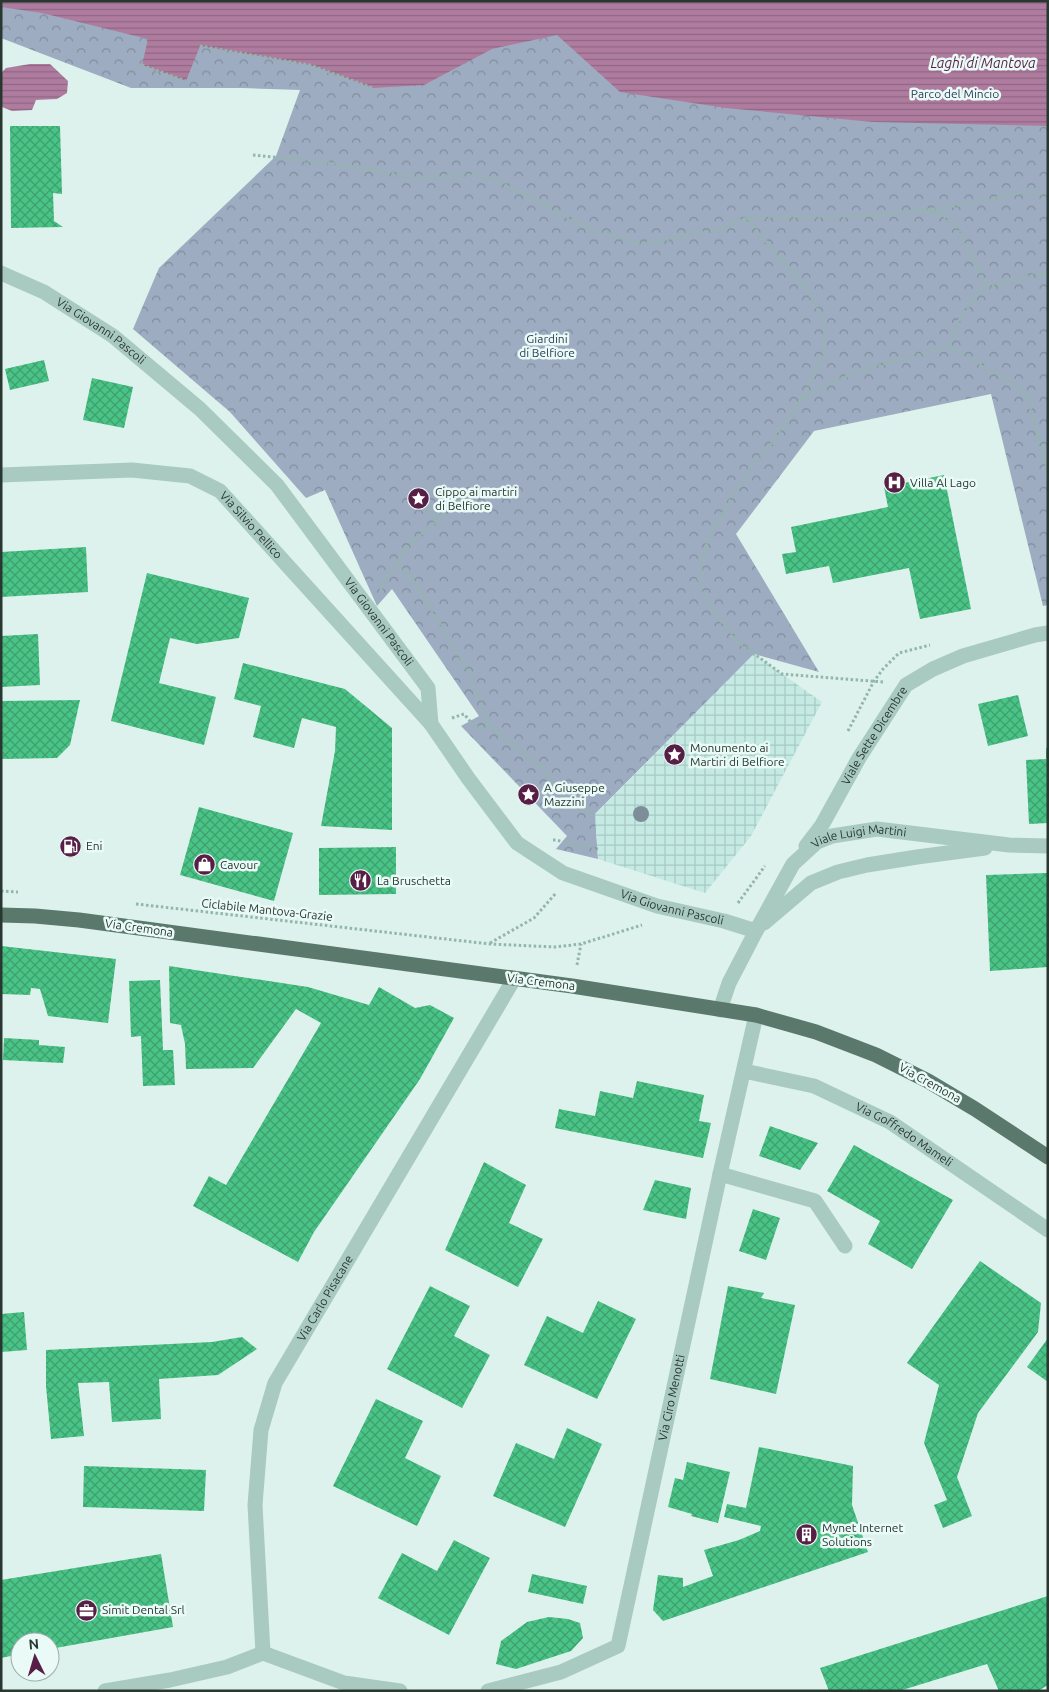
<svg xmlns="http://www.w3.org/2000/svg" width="1049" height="1692" font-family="Ubuntu,sans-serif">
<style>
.forest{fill:url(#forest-crowns)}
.plaza{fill:url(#plaza-grid)}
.water{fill:url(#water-rules)}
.building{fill:url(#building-cross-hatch)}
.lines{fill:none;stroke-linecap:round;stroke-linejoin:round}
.path{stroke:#93b6ab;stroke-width:3;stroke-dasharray:2.5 2.5;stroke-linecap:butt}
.street{stroke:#a9cac1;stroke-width:15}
.primary{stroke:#5a796c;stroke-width:15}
.tree{fill:#7c8e99}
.labels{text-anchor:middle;stroke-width:5;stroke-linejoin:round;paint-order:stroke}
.park-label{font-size:12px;fill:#2d3c55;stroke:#eafaf6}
.street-label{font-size:12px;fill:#293731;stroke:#eafaf6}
.poi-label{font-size:12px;fill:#293731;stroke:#eafaf6;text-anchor:start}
.water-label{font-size:14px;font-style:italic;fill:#581f46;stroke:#eafaf6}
</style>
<defs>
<pattern id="forest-crowns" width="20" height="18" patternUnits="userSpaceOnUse" patternTransform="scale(1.25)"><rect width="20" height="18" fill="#9dacc1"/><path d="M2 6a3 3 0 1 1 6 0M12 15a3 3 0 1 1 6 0" fill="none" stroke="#808d9d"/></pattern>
<pattern id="plaza-grid" width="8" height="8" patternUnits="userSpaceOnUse" patternTransform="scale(1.25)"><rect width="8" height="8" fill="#c4eae3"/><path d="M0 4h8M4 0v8" fill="none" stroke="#a8c9c3"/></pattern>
<pattern id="water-rules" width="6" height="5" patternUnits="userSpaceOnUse" patternTransform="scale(1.25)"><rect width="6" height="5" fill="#af7ca0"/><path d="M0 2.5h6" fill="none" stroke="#8e6683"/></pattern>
<pattern id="building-cross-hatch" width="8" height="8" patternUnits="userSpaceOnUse" patternTransform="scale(1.25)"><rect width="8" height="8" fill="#49c486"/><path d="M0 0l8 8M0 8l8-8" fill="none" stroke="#3da06e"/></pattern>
</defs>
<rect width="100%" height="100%" fill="#ddf2ed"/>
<path class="forest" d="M1,1h1047v604l-5,1 -52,-212 -177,37 -78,103 83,138 -65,-18 -159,160 3,45 -42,-10 11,-13 -106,-110 18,-10 -87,-127 -15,17 -52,-116 -19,8 -76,-86 -97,-83 26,-61 117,-112 24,-66 -57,-2h-112l-130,-50z"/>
<path class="plaza" d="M754,654l68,48 -71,134 -46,57 -107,-34 -3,-45z"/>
<g class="water">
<path d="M1,1h1047v125l-175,-4 -147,-14 -106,-16 -63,-57 -65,14 -68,36 -51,3 -63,-23 -110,-19 -14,35 -44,-16 6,-26 -106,-26 -41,-6z"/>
<path d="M30,64h20l18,17 -1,12 -10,6 -21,1 -4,10 -20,1 -10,-4 -1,-34 5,-5z"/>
</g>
<g class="building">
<path d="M10,126h50l2,68 -9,-1 1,28 9,6 -52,1z"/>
<path d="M44,360l5,21 -39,9 -5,-21z"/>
<path d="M92,378l41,9 -9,41 -41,-8z"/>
<path d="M944,475l27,134 -51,10 -11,-51 -76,15 -4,-17 -43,8 -4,-20 14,-2 -5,-25 97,-20 -4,-20z"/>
<path d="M86,547l2,45 -87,5v-45z"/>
<path d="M147,573l102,25 -10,40 -42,6 -27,-6 -11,45 57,14 -12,48 -93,-24z"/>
<path d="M38,634l2,51 -39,2v-51z"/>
<path d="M243,663l102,26 47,39v102l-71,-4 14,-75 1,-24 -34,-9 -8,30 -41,-11 8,-31 -27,-7z"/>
<path d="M1018,695l10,41 -40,10 -10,-42z"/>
<path d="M80,700l-10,45 -13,13 -56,1v-58z"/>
<path d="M1046,748h2v75l-19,1 -3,-64 20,-1z"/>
<path d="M199,807l94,26 -19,68 -94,-26z"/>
<path d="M396,847v47l-77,1v-47z"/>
<path d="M1047,873l1,94 -58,4 -4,-96z"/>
<path d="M1,946l115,13 -8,64 -60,-7 -8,-27 -9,-1 -1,7 -29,-1z"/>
<path d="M169,966l139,21 61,18 10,-18 36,21 15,-3 24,13 -34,61 -106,153 -16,30 -105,-56 16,-30 17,9 95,-162 -25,-14 -43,59 -67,1 -1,-25 -4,-19 -11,-2z"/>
<path d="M160,980l3,70h10l2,35 -32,1 -2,-50 -10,1 -2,-56z"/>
<path d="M4,1038l35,2v5l26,2 -2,16 -60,-3z"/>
<path d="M637,1081l67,14 -5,26 12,2 -8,35 -148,-30 4,-19 36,7 5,-25 33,7z"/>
<path d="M770,1126l48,17 -18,27 -41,-14z"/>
<path d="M854,1145l99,55 -41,69 -44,-25 12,-23 -53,-30z"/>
<path d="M484,1162l42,23 -17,38 34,16 -25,48 -73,-37z"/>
<path d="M655,1180l36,8 -5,31 -43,-9z"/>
<path d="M753,1209l27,9 -14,42 -27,-9z"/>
<path d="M980,1261l61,42 -3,29 -60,81 -21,64 15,39 -29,12 -9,-23 13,-5 -23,-57 15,-58 -32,-22z"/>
<path d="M430,1286l40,20 -16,30 36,19 -28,53 -75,-39z"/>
<path d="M728,1286l36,7 -3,5 34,7 -19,89 -66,-15z"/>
<path d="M598,1301l38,18 -39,80 -73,-34 23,-49 36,17z"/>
<path d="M24,1312l3,38 -26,2v-38z"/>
<path d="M242,1337l15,12 -39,26 -59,4 2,40 -49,3 -3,-40 -31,1 6,53 -33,3 -5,-53v-36l166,-8z"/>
<path d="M1048,1338v44l-21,-15z"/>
<path d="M376,1399l47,22 -18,37 36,18 -24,50 -84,-40z"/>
<path d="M567,1428l35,16 -37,83 -72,-31 23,-53 38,16z"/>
<path d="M759,1447l94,19 -1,39 16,47 -205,69 -10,-11 5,-35 25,3v9l30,-11 -9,-26 35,-10 21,-9 1,-5 -37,-9 3,-13 19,4z"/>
<path d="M687,1462l43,10 -12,51 -27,-7 1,-2 -24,-7 7,-29 8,2z"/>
<path d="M84,1466l122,4 -2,41 -121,-4z"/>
<path d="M454,1540l36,18 -41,77 -71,-37 24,-45 35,18z"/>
<path d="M161,1554l12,73 -123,22v-7h-30v12l-19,4v-78z"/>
<path d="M532,1574l55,12 -4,18 -55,-12z"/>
<path d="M1048,1596v89l-10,6h-39l-12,-27 -88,27h-70l-9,-23z"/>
<path d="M549,1617l19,2 12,4 3,15 -12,13 -55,18 -20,-5 5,-23 26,-19z"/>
</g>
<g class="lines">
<g class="path">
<path d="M200,46l110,19 63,23"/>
<path d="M142,65l44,16"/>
<path d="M253,155l69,7 93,15 64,-2 27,10 80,42 55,17 30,-5 51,-11 24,-10 108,-1 91,-9 80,-16 23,1"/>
<path d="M925,210l19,6 13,12 30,59"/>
<path d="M746,218l58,67 22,39 -4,35 -20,40"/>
<path d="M949,346l61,35 17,14 21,79"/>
<path d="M425,506l12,14"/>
<path d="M396,562l15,15 57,93 22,57 50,39 28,38 27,10"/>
<path d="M381,590v-4l27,-40 65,-58"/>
<path d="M883,682l-101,-8 -40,-29 -25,-28 -19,-35 9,-40 20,-37 27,-41 21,-25 27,-40 30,-17 30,-12 87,-24 8,-22 19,-29 11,-8 50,-13h11"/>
<path d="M452,718l12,-4 11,13h15"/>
<path d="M848,731l26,-50 9,-12 16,-16 31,-8"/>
<path d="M553,840h4l15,5 26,4"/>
<path d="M1,891l17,1"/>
<path d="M738,903l27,-37"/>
<path d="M136,904l354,40 65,3 26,-3 61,-19"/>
<path d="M490,943l44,-25 22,-25"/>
<path d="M577,965l4,-21"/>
</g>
<g class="street">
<path id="s1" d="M1,273l43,19 69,44 87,73 77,76 151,203 3,36 37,54 49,65 46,30 94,33 67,15 32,10"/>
<path id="s2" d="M1,475l131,-5 58,6 30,15 211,233"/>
<path id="s3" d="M806,846l16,-21 37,-67 47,-73 27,-16 30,-13 72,-21 13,-2"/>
<path d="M764,923l47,-40 27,-11 29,-7 50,-8 68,-9"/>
<path id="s4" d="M720,1010l9,-27 27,-52 37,-67 24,-22 15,-6 45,-7 132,16 39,1"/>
<path id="s5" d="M744,1071l70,15 76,36 158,108"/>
<path d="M720,1174l95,27 30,45"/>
<path id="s6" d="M263,1653l-8,-148 6,-75 14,-47 239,-404"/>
<path d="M263,1653l81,30 56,8"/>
<path d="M105,1691l65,-11 57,-13 36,-14"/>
<path id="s7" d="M488,1691l73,-19 57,-26 102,-472 36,-159"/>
</g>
<path class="primary" d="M1,915l34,1 44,4 493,66 184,29 60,17 60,23 52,26 47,28 73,48"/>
</g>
<circle class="tree" cx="641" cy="814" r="8"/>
<defs>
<symbol id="hospital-disc" viewBox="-11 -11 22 22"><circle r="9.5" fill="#581f46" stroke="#eafaf6"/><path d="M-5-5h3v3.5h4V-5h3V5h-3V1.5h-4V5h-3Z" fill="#fff"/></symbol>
<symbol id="sight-disc" viewBox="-11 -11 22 22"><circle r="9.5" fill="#581f46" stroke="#eafaf6"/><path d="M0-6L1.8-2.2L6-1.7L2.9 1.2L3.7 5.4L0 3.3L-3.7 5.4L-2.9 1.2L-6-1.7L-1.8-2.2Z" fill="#fff"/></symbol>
<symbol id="fuel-disc" viewBox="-11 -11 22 22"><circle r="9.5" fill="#581f46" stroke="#eafaf6"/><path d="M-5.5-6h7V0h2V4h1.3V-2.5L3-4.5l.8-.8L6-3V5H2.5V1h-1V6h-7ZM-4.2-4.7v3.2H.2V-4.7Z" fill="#fff"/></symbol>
<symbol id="shop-disc" viewBox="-11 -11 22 22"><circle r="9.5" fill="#581f46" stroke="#eafaf6"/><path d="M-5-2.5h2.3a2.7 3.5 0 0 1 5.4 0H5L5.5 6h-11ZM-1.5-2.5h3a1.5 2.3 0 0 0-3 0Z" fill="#fff"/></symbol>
<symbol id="restaurant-disc" viewBox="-11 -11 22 22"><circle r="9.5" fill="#581f46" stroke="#eafaf6"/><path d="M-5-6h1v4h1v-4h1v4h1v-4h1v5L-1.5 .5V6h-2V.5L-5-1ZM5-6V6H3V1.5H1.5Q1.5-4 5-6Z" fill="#fff"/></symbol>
<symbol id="building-disc" viewBox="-11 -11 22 22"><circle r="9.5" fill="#581f46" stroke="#eafaf6"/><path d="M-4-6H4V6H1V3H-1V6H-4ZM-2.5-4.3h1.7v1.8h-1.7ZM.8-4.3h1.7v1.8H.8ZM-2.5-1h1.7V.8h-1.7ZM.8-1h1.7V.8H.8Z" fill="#fff"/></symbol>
<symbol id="office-disc" viewBox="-11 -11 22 22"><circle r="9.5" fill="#581f46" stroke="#eafaf6"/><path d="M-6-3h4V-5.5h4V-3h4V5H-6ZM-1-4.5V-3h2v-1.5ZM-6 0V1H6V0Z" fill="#fff"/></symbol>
</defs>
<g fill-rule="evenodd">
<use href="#hospital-disc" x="882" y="470" width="25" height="25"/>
<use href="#sight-disc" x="406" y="486" width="25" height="25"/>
<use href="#sight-disc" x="662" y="742" width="25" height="25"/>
<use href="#sight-disc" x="516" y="782" width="25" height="25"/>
<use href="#fuel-disc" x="58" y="834" width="25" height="25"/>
<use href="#shop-disc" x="192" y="852" width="25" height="25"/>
<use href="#restaurant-disc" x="348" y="868" width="25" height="25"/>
<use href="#building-disc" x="794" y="1522" width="25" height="25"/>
<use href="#office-disc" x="74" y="1598" width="25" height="25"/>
</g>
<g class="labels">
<g class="park-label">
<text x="955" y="98">Parco del Mincio</text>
<text x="547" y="343">Giardini<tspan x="547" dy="14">di Belfiore</tspan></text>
</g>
<g class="street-label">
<text dy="4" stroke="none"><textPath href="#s1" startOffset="116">Via Giovanni Pascoli</textPath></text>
<text dy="4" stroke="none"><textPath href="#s2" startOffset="269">Via Silvio Pellico</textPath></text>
<text dy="4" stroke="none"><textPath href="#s1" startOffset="521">Via Giovanni Pascoli</textPath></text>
<text dy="4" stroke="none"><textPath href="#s3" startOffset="130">Viale Sette Dicembre</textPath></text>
<text dy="4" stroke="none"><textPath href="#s4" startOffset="239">Viale Luigi Martini</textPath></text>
<text dy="4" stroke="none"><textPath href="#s1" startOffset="956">Via Giovanni Pascoli</textPath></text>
<text transform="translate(267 910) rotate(6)" y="4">Ciclabile Mantova-Grazie</text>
<text transform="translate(139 928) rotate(8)" y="4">Via Cremona</text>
<text transform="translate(541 982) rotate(7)" y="4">Via Cremona</text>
<text transform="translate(930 1083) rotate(29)" y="4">Via Cremona</text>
<text dy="4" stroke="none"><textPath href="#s5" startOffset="174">Via Goffredo Mameli</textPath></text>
<text dy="4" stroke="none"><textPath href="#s6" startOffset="371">Via Carlo Pisacane</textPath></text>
<text dy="4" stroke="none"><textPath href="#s7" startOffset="392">Via Ciro Menotti</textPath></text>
</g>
<g class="poi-label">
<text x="910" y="487">Villa Al Lago</text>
<text x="435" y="496">Cippo ai martiri<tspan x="435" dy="14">di Belfiore</tspan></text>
<text x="690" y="752">Monumento ai<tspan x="690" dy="14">Martiri di Belfiore</tspan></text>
<text x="544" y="792">A Giuseppe<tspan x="544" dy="14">Mazzini</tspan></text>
<text x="86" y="850">Eni</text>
<text x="220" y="869">Cavour</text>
<text x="377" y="885">La Bruschetta</text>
<text x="822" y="1532">Mynet Internet<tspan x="822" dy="14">Solutions</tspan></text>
<text x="102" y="1614">Simit Dental Srl</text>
</g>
<g class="water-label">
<text x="983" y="68">Laghi di Mantova</text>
</g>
</g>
<rect width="1049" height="1692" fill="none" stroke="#293731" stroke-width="5"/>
<g transform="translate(35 1657) rotate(355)"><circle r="24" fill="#eafaf6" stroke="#9daca7"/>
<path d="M0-4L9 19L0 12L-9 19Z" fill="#581f46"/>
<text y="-8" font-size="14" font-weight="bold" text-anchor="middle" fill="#293731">N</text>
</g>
</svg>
